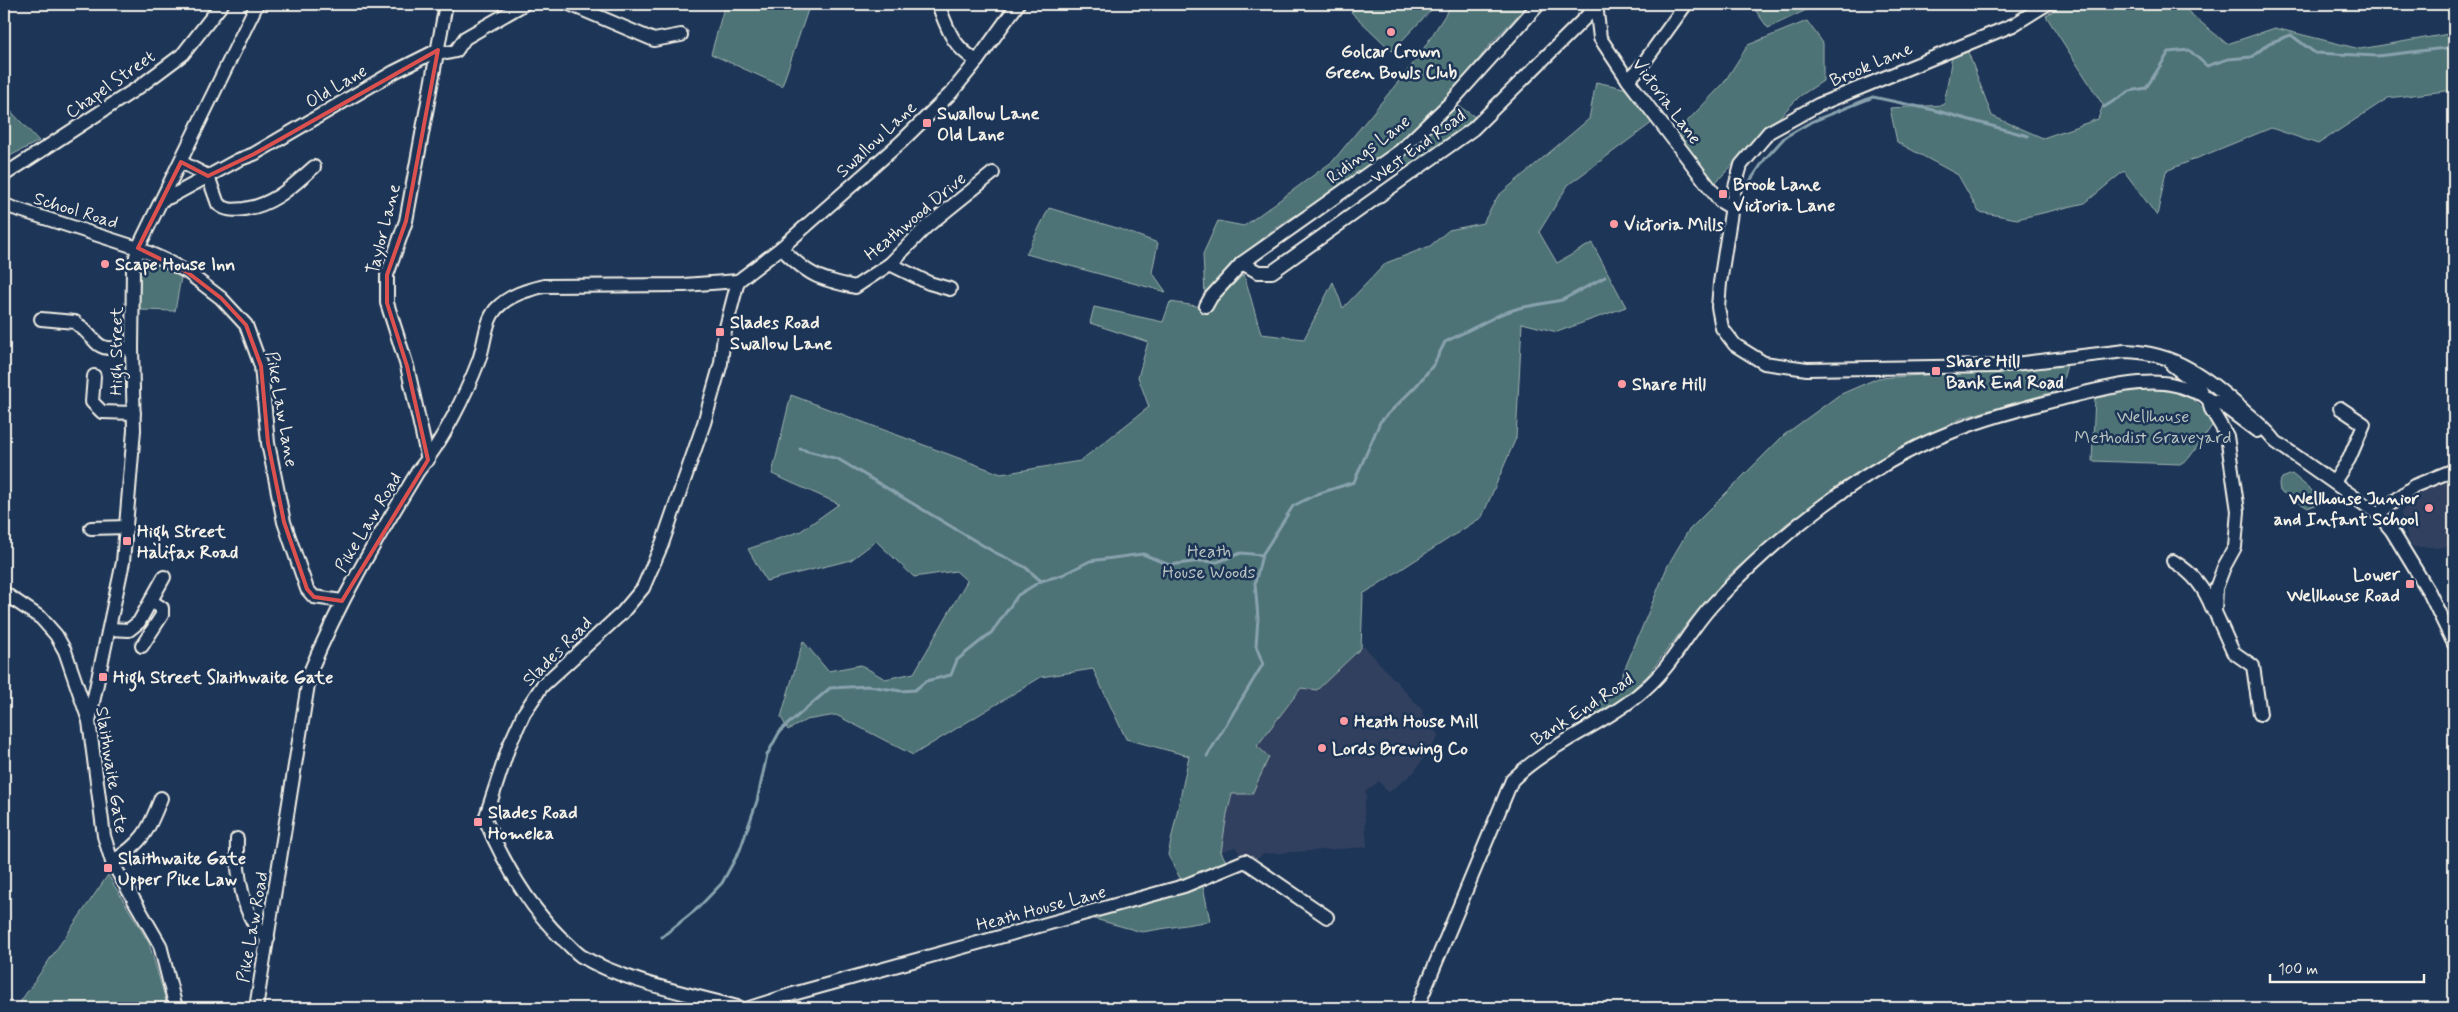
<svg xmlns="http://www.w3.org/2000/svg" width="2458" height="1012" font-family="Mynerve,sans-serif">
<style>
.built{fill:#32415f}
.green{fill:#4d7376;stroke:#a0b2af}
.lines{fill:none;stroke-linecap:round;stroke-linejoin:round}
.stream{stroke:#89a2ae;stroke-width:3}
.minor-casing{stroke:#f4f1e8;stroke-width:16}
.minor{stroke:#1d3557;stroke-width:12}
.marked{fill:none;stroke:#dc504e;stroke-width:4;stroke-linejoin:round}
.poi-dot{fill:#ff9aa2;stroke:#1d3557;stroke-width:2}
.labels{text-anchor:middle;stroke-width:5;stroke-linejoin:round;paint-order:stroke}
.poi-label{font-size:18px;font-weight:bold;fill:#f4f1e8;stroke:#1d3557;text-anchor:start}
.street-label{font-size:18px;fill:#f4f1e8;stroke:#1d3557}
.park-label{font-size:18px;fill:#bac5c0;stroke:#1d3557}
</style>
<rect width="100%" height="100%" fill="#1d3557"/>
<filter id="ink" filterUnits="userSpaceOnUse"><feTurbulence type="fractalNoise" baseFrequency=".02" numOctaves="2"/><feDisplacementMap in="SourceGraphic" scale="10" xChannelSelector="R" yChannelSelector="G"/><feConvolveMatrix kernelMatrix="1 2 1 2 8 2 1 2 1" color-interpolation-filters="sRGB"/></filter>
<g filter="url(#ink)">
<g class="built">
<path d="M2440,478h14v66l-10,3h-31l-4,-5 -8,-29 6,-9z"/>
<path d="M1364,646l59,65 -1,2 17,23 -25,36 -26,21 -9,-12 -14,11 2,3 -3,11 3,41 -104,7 -8,7 -13,-5 -7,-9 -14,5 6,-38 5,-20 37,-37 -12,-11 44,-58 16,2z"/>
</g>
<g class="green">
<path d="M725,4h85l-28,82 -71,-32z"/>
<path d="M1359,4h67l6,5 -40,42 -41,-39z"/>
<path d="M1452,4h77l-34,35 -48,59 31,21 -76,52 -25,-6 -102,63 -49,42 -21,26 -2,-42 15,-33 26,5 89,-65 84,-102z"/>
<path d="M1751,4h68l-51,24z"/>
<path d="M2062,4h117l48,40 48,-16 85,21 94,-16v57l-66,8 -70,46 -47,-16 -105,43 -9,45 -33,-45 -39,32 -68,16 -38,-7 -21,-37 -61,-33 -7,-34 54,-3 8,-49 16,-4 24,64 51,22 55,-19 5,-14 -57,-89z"/>
<path d="M1807,21l16,22v38l-23,15 -87,89 -38,-51 48,-50 25,-39z"/>
<path d="M1596,82l28,6 29,34 -85,63 -29,47 18,31 35,-20 34,64 -69,25 -35,-9 -6,115 -34,79 -119,77 -2,54 -44,42 -16,-2 -44,58 12,11 -17,37h-20l-5,20 -6,38 7,13 -44,21 -16,-31 21,-99 -63,-17 -33,-70 -52,8 -128,78 -77,-40 -30,5 -18,10 -7,-13 22,-76 25,30 33,-6 24,14 29,-6 53,-92 -11,-10 -42,6 -38,-36 -25,19 -85,21 -18,-32 53,-18 38,-27 -67,-30 19,-79 210,79 79,-13 69,-54 -11,-30 10,-35 -58,-19 4,-16 69,15 7,-20 40,6 34,-34 17,60 43,5 29,-57 10,26 43,-45 44,-17 19,-16 34,-7 15,-27 91,-77z"/>
<path d="M4,104l35,37 -35,18z"/>
<path d="M1049,208l68,20 41,15 -6,29 14,20 -140,-38z"/>
<path d="M141,255l40,22 -6,34 -36,-1z"/>
<path d="M2067,365l-7,25 -98,28 -56,28 -54,32 -66,46 -59,53 -38,44 -41,54 -26,24 -41,24 40,-45 47,-113 20,-34 96,-96 55,-40 39,-17z"/>
<path d="M2146,389c34,0 49,5 68,34l-25,35 -9,6 -88,-3 3,-63z"/>
<path d="M2292,474l29,24 -6,7 -7,3 -28,-17 -1,-7 3,-6z"/>
<path d="M108,875l41,68 17,58v7h-150z"/>
<path d="M1203,886l7,35 -68,11 -51,-14z"/>
</g>
<g class="lines">
<g class="stream">
<path d="M2104,107l26,-16 16,-3 23,-36 20,-2 18,16 21,-7 24,-2 17,-14 22,-8 24,18 62,3 77,-9"/>
<path d="M1748,184l17,-25 20,-22 26,-15 62,-25 61,13 94,26"/>
<path d="M800,449l38,10 156,93 31,15 16,14"/>
<path d="M1207,756l56,-92 -7,-18 2,-28 -3,-35 7,-28"/>
<path d="M662,937l36,-29 24,-25 18,-33 17,-49 10,-46 13,-24 50,-43 39,-2 32,5 14,-1 11,-9 25,-6 6,-15 35,-28 26,-37 23,-14 21,-6 28,-14 53,-7 26,11 32,-4 16,1 24,-9 21,2 31,-49 24,-12 37,-12 26,-60 37,-37 17,-21 11,-22 56,-28 18,-6 43,-8 43,-23"/>
</g>
<defs>
<g id="minor">
<path d="M569,4l85,36 27,-5"/>
<path d="M938,4c10,26 14,42 39,57"/>
<path d="M1596,4l4,34 28,42 92,121 12,7"/>
<path d="M2047,4l-34,21 -195,80 -49,27 -28,33 -6,22 -15,96 -2,24 4,21 13,17 29,18 43,6 190,-3 128,-15c50,1 83,27 118,59 12,11 24,19 33,32l102,72 14,17 37,61 25,52"/>
<path d="M1628,80l12,-12 46,-64"/>
<path d="M181,162l27,14 10,28c9,7 15,6 26,5 30,-4 48,-23 70,-42"/>
<path d="M4,175l135,-88 44,-33 39,-50"/>
<path d="M162,200l8,-3 68,-37 16,-6 140,-82 44,-22 9,3 9,-2 9,-13 59,-34"/>
<path d="M4,205l134,43 29,13 20,11 34,26 25,27 15,41 7,77 16,79 23,67 7,8 28,4"/>
<path d="M781,248c27,27 37,31 74,39l35,-23 36,-37 67,-54"/>
<path d="M1242,263l16,9h14l201,-143 122,-121"/>
<path d="M890,264l39,19 21,6"/>
<path d="M738,281l-14,54 -3,28 -17,60 -42,121 -19,44 -21,25 -80,73 -18,27 -15,33 -24,73c19,45 42,85 76,119 7,5 13,13 20,18 44,26 109,38 160,52"/>
<path d="M738,281l43,-33 120,-106 50,-49 26,-32 41,-57"/>
<path d="M1206,306l5,-9 31,-34 158,-112 51,-49 88,-98"/>
<path d="M41,319l34,3c30,23 13,28 57,26"/>
<path d="M2172,365l25,19 5,10 7,6 9,2 39,29"/>
<path d="M94,376l-2,26 10,10 32,1"/>
<path d="M2209,400l2,9 16,27 11,75 -3,36 -11,20 -8,21 -1,24 18,40 20,14 7,48"/>
<path d="M428,460l-21,-94 -20,-63v-28l19,-54 40,-217"/>
<path d="M2334,482l15,-23 15,-35 -24,-16"/>
<path d="M2378,514l36,-28 40,-16"/>
<path d="M91,528l36,-1"/>
<path d="M2173,561c21,13 31,26 40,49"/>
<path d="M4,593l37,25 15,17 9,16 24,70 15,115 8,26 48,83 16,63"/>
<path d="M109,629l20,1 10,-8 25,-45"/>
<path d="M142,646l20,-31v-7l-11,-7"/>
<path d="M89,721l34,-159 11,-132 -2,-82 1,-79 5,-21 119,-244"/>
<path d="M237,839c-1,28 5,84 31,99"/>
<path d="M112,862c31,-20 36,-30 49,-64"/>
<path d="M256,1008l54,-336c29,-71 68,-135 108,-201 24,-28 48,-77 61,-111 6,-17 6,-38 17,-51 13,-14 31,-19 48,-23l140,-1 54,-4"/>
<path d="M749,1008l44,-14 391,-108 61,-25 82,56"/>
<path d="M1417,1008l95,-228c39,-38 93,-55 133,-91 29,-25 44,-60 70,-87 61,-65 151,-137 234,-169 34,-14 68,-23 103,-32 35,-8 88,-25 123,-16 9,2 18,7 27,9"/>
</g>
</defs>
<use href="#minor" class="minor-casing"/>
<use href="#minor" class="minor"/>
</g>
</g>
<path class="marked" d="M438,50l-32,171 -19,54v28l20,63 21,94 -86,141 -28,-4 -7,-8 -23,-67 -16,-79 -7,-77 -15,-41 -25,-27 -34,-26 -49,-24 43,-86 27,14 46,-22z"/>
<g class="poi-dot">
<circle cx="1391" cy="32" r="5"/>
<rect x="922" y="118" width="10" height="10" rx="2.5"/>
<rect x="1718" y="189" width="10" height="10" rx="2.5"/>
<circle cx="1614" cy="224" r="5"/>
<circle cx="105" cy="264" r="5"/>
<rect x="715" y="327" width="10" height="10" rx="2.5"/>
<rect x="1931" y="366" width="10" height="10" rx="2.5"/>
<circle cx="1622" cy="384" r="5"/>
<circle cx="2429" cy="508" r="5"/>
<rect x="122" y="536" width="10" height="10" rx="2.5"/>
<rect x="2405" y="579" width="10" height="10" rx="2.5"/>
<rect x="98" y="672" width="10" height="10" rx="2.5"/>
<circle cx="1344" cy="721" r="5"/>
<circle cx="1322" cy="748" r="5"/>
<rect x="473" y="817" width="10" height="10" rx="2.5"/>
<rect x="103" y="863" width="10" height="10" rx="2.5"/>
</g>
<g class="labels">
<g class="poi-label">
<text x="1391" y="57" text-anchor="middle">Golcar Crown<tspan x="1391" dy="21">Green Bowls Club</tspan></text>
<text x="937" y="119">Swallow Lane<tspan x="937" dy="21">Old Lane</tspan></text>
<text x="1733" y="190">Brook Lane<tspan x="1733" dy="21">Victoria Lane</tspan></text>
<text x="1624" y="230">Victoria Mills</text>
<text x="115" y="270">Scape House Inn</text>
<text x="730" y="328">Slades Road<tspan x="730" dy="21">Swallow Lane</tspan></text>
<text x="1946" y="367">Share Hill<tspan x="1946" dy="21">Bank End Road</tspan></text>
<text x="1632" y="390">Share Hill</text>
<text x="2419" y="504" text-anchor="end">Wellhouse Junior<tspan x="2419" dy="21">and Infant School</tspan></text>
<text x="137" y="537">High Street<tspan x="137" dy="21">Halifax Road</tspan></text>
<text x="2400" y="580" text-anchor="end">Lower<tspan x="2400" dy="21">Wellhouse Road</tspan></text>
<text x="113" y="683">High Street Slaithwaite Gate</text>
<text x="1354" y="727">Heath House Mill</text>
<text x="1332" y="754">Lords Brewing Co</text>
<text x="488" y="818">Slades Road<tspan x="488" dy="21">Homelea</tspan></text>
<text x="118" y="864">Slaithwaite Gate<tspan x="118" dy="21">Upper Pike Law</tspan></text>
</g>
<g class="street-label">
<text transform="translate(1871 64) rotate(-23)" y="6">Brook Lane</text>
<text transform="translate(110 84) rotate(-35)" y="6">Chapel Street</text>
<text transform="translate(336 86) rotate(-31)" y="6">Old Lane</text>
<text transform="translate(1667 101) rotate(53)" y="6">Victoria Lane</text>
<text transform="translate(876 139) rotate(-43)" y="6">Swallow Lane</text>
<text transform="translate(1418 146) rotate(-36)" y="6">West End Road</text>
<text transform="translate(1368 149) rotate(-38)" y="6">Ridings Lane</text>
<text transform="translate(76 210) rotate(17)" y="6">School Road</text>
<text transform="translate(915 216) rotate(-40)" y="6">Heathwood Drive</text>
<text transform="translate(383 229) rotate(-76)" y="6">Taylor Lane</text>
<text transform="translate(116 351) rotate(-90)" y="6">High Street</text>
<text transform="translate(282 409) rotate(80)" y="6">Pike Law Lane</text>
<text transform="translate(368 522) rotate(-59)" y="6">Pike Law Road</text>
<text transform="translate(557 651) rotate(-45)" y="6">Slades Road</text>
<text transform="translate(1582 709) rotate(-33)" y="6">Bank End Road</text>
<text transform="translate(112 770) rotate(81)" y="6">Slaithwaite Gate</text>
<text transform="translate(1041 908) rotate(-15)" y="6">Heath House Lane</text>
<text transform="translate(252 927) rotate(-80)" y="6">Pike Law Road</text>
</g>
<g class="park-label">
<text x="2153" y="422">Wellhouse<tspan x="2153" dy="21">Methodist Graveyard</tspan></text>
<text x="1209" y="557">Heath<tspan x="1209" dy="21">House Woods</tspan></text>
</g>
</g>
<rect width="2458" height="1012" fill="none" stroke="#1d3557" stroke-width="20"/>
<rect x="10" y="10" width="2438" height="992" fill="none" stroke="#f4f1e8" stroke-width="2" filter="url(#ink)"/>
<path d="M2270 974v8h154v-8" fill="none" stroke="#f4f1e8" stroke-width="2.5"/>
<text x="2278" y="974" font-size="15" fill="#f4f1e8" stroke="#1d3557" stroke-width="4" paint-order="stroke">100 m</text>
</svg>
